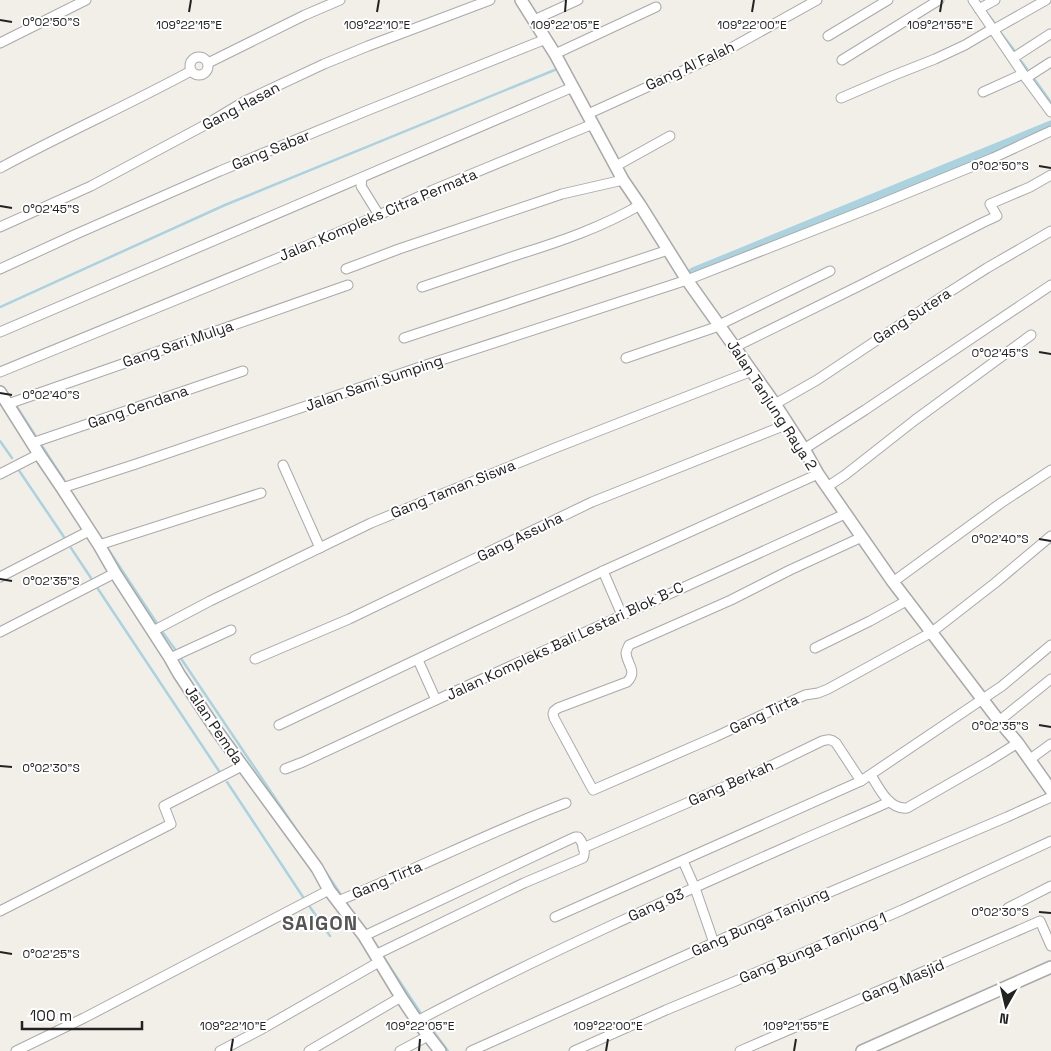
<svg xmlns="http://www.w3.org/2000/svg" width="1051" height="1051" font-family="'Space Grotesk',sans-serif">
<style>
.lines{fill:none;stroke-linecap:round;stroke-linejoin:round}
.stream{stroke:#aad3df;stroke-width:2.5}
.canal{stroke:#aad3df;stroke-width:9}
.minor-casing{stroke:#a9a9a9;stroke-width:11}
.tertiary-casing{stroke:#a9a9a9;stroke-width:14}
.minor{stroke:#fff;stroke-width:9}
.tertiary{stroke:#fff;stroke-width:11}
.ticks{fill:none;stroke:#222;stroke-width:2}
.labels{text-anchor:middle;stroke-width:4;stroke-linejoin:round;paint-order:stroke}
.street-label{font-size:15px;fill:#222;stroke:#fff}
.district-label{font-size:20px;font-weight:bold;letter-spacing:1px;fill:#555;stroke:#fff}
.ticks-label{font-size:12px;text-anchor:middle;fill:#222;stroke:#fff;stroke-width:4;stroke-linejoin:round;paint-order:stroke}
</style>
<rect width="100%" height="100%" fill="#f2efe9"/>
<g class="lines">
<g class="stream">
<path d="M986,12l8,10"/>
<path d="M1001,33l13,17"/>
<path d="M1021,61l6,8"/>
<path d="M1035,80l15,21"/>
<path d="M0,307l225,-102 332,-136"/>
<path d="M17,407l18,28"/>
<path d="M0,441l12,17"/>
<path d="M42,446l22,34"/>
<path d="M18,469l46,68"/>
<path d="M71,548l20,30"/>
<path d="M108,549l50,76"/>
<path d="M98,589l121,182"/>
<path d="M161,630l16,22"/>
<path d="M180,657l128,190"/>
<path d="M227,782l76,115"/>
<path d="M325,871l24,36"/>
<path d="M310,907l20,29"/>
<path d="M382,955l40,60"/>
<path d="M425,1020l23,31"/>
</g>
<path class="canal" d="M693,272l358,-147"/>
<defs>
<g id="minor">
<path d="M973,0l53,78 25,34"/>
<path d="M979,9l16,-9"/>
<path d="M534,20l44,-20"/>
<path d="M993,30l53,-30"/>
<path d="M828,36l60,-36"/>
<path d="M0,43l86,-43"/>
<path d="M555,54l101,-47"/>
<circle cx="199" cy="66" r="9"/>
<path d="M1013,58l37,-24"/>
<path d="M842,60l97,-60"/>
<path d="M208,63l97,-48 35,-15"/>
<path d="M1026,78l25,-16"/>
<path d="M983,92l40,-18"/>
<path d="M841,98l51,-22 43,-17 30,-14 27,-16"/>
<path d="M588,114l134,-61 95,-53"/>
<path d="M616,166l54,-30"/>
<path d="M0,168c63,-34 128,-63 191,-97"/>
<path d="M362,178l-1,8 18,29"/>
<path d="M0,227l91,-41 114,-61 40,-24 79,-37 44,-18 122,-46"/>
<path d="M0,269l74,-34 146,-64 146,-60 180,-72"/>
<path d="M346,269l53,-20 163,-55 61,-14"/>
<path d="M422,287c33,-11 65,-22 98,-33 42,-13 82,-27 120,-49"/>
<path d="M719,325l111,-54"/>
<path d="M0,332l573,-245"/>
<path d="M404,338l264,-88"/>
<path d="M735,347l128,-63 119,-61 15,-7 -7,-12 40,-17 21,-12"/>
<path d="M626,358l93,-32"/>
<path d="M0,372l283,-116 96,-41 54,-25 160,-66"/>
<path d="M8,404l340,-119"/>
<path d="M775,404l42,-24 123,-82 47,-30 64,-37"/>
<path d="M32,443l211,-72"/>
<path d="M804,449l61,-39 186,-125"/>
<path d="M283,465l37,83"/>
<path d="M0,474l39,-20"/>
<path d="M827,487l18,-12 70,-55 116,-85"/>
<path d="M62,488l74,-24 290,-99 261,-85 186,-73 120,-49 58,-27"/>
<path d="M862,537l-72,33 -59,30 -102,45c-1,3 -3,6 -3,8 1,12 12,18 1,29l-69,26 -4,3 -1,3 1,4 39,72 122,-53 90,-42 13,-2 10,-4 104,-57 63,-49 56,-47"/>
<path d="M99,545l162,-52"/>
<path d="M603,571l19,44"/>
<path d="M0,577l89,-46"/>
<path d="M893,582l108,-79 50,-33"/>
<path d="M153,631l57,-30 161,-78 184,-75 197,-77"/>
<path d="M0,632l115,-59"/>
<path d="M815,648l55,-27 38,-21"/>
<path d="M170,658l61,-28"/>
<path d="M255,659l94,-40 243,-117 196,-78"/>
<path d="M418,660l18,40"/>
<path d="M999,721l52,-42"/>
<path d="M279,725l324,-154 215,-97"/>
<path d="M1029,760l22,-16"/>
<path d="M285,769l18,-7 133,-62 409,-186"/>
<path d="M871,775c8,13 18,35 36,33l82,-47 24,-15 4,-4"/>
<path d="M583,848l171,-74 68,-33c6,-2 9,-2 14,2l25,38"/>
<path d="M683,861l12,27 19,55"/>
<path d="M338,901c77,-31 151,-69 228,-98"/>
<path d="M1008,908l43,-22"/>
<path d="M0,911l171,-87 -7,-18 78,-40"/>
<path d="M555,917l306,-136 141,-95 49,-41"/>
<path d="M364,936l211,-99h3c5,5 8,15 5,21l-59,25 -149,72"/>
<path d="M417,1021c123,-65 251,-122 378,-178 31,-14 63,-27 94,-41"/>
<path d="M16,1051l68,-33 245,-128"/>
<path d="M220,1051l40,-21 119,-68"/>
<path d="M309,1051l92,-54"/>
<path d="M400,1051l28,-15"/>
<path d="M471,1051l305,-136 231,-98 44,-20"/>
<path d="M574,1051l92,-41 144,-60 92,-40 149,-69"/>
<path d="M740,1051l300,-130 11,25"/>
</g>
<g id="tertiary">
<path d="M521,0l34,54 68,126 17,25 47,75 88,124 29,45 14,25 75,108 106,139 18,21 34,48"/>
<path d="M0,392l39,62 23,34 37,57 16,28 55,85 9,16 38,57 100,137 12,22 35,46 37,61 16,24 23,30"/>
<path d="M862,1051l189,-84"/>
</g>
</defs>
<use href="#minor" class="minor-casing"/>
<use href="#tertiary" class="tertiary-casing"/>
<use href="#minor" class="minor"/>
<use href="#tertiary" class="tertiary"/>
</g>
<path class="ticks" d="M189,12l2,-12M377,12l2,-12M565,12l1,-12M752,12l2,-12M940,12l2,-12M0,20l12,2M1039,166l12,2M0,206l12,2M1039,352l12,2M0,393l12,2M1039,539l12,2M0,579l12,2M1039,725l12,2M0,766l12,1M1039,912l12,1M0,952l12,2M231,1051l2,-12M419,1051l1,-12M606,1051l2,-12M794,1051l2,-12"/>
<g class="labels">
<g class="street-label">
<text transform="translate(690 66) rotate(-25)" y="5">Gang Al Falah</text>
<text transform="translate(241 106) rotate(-28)" y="5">Gang Hasan</text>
<text transform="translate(271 150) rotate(-22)" y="5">Gang Sabar</text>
<text transform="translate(378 215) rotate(-23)" y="5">Jalan Kompleks Citra Permata</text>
<text transform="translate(912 316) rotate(-33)" y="5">Gang Sutera</text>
<text transform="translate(178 344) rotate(-19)" y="5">Gang Sari Mulya</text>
<text transform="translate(374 383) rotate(-19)" y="5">Jalan Sami Sumping</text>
<text transform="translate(772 405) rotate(57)" y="5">Jalan Tanjung Raya 2</text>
<text transform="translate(138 407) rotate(-19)" y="5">Gang Cendana</text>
<text transform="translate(453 489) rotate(-22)" y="5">Gang Taman Siswa</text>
<text transform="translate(520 537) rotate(-26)" y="5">Gang Assuha</text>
<text transform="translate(565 641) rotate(-25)" y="5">Jalan Kompleks Bali Lestari Blok B-C</text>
<text transform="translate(764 714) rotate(-25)" y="5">Gang Tirta</text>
<text transform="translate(214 725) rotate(56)" y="5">Jalan Pemda</text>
<text transform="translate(731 783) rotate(-24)" y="5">Gang Berkah</text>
<text transform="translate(387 880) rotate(-23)" y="5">Gang Tirta</text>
<text transform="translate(656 905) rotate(-24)" y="5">Gang 93</text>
<text transform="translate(760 922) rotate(-24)" y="5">Gang Bunga Tanjung</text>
<text transform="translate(813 948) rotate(-23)" y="5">Gang Bunga Tanjung 1</text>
<text transform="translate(903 981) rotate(-23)" y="5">Gang Masjid</text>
</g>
<g class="district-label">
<text x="320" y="930">SAIGON</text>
</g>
</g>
<g class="ticks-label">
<text x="51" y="26">0°02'50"S</text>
<text x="189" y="29">109°22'15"E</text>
<text x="377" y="29">109°22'10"E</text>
<text x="565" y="29">109°22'05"E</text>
<text x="752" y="29">109°22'00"E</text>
<text x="940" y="29">109°21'55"E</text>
<text x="1000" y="170">0°02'50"S</text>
<text x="51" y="213">0°02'45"S</text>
<text x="1000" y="357">0°02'45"S</text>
<text x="51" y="399">0°02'40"S</text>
<text x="1000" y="543">0°02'40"S</text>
<text x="51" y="585">0°02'35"S</text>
<text x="1000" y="730">0°02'35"S</text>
<text x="51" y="772">0°02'30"S</text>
<text x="1000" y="916">0°02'30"S</text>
<text x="51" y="958">0°02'25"S</text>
<text x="233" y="1030">109°22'10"E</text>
<text x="420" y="1030">109°22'05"E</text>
<text x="608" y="1030">109°22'00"E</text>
<text x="796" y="1030">109°21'55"E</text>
</g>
<g transform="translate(1006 1006) rotate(188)" stroke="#ffffff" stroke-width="4" paint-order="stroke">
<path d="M0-4L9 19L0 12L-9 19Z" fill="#222222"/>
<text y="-8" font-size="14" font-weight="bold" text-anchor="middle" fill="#222222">N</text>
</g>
<path d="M22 1021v8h120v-8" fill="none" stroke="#222222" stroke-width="2.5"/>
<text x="30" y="1021" font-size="15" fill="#222222" stroke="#ffffff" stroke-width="4" paint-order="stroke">100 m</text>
</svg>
